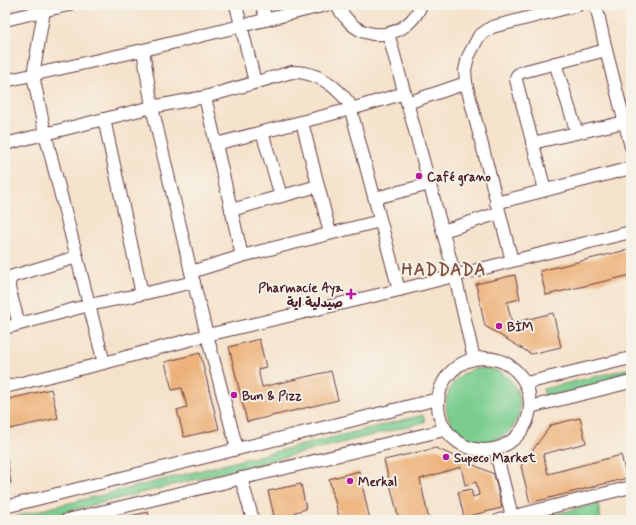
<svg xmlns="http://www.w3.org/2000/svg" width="636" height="525" font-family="Mynerve,'Playpen Sans Arabic',sans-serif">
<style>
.green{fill:#7acd8f;stroke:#62765d}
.building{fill:#edb179}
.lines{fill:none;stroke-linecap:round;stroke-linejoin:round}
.minor-casing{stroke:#643c43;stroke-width:14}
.minor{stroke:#fff;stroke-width:12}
.poi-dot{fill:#b5179e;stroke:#f7f3e8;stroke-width:1.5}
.labels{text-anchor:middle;stroke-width:4;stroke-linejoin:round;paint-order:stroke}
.poi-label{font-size:13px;font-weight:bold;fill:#4a1f2b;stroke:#f7f3e8;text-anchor:start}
.district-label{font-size:17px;font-weight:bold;letter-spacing:1px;fill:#835246;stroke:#f7f3e8}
</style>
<rect width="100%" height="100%" fill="#f7f3e8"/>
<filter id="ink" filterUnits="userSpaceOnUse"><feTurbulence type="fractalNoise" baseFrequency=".025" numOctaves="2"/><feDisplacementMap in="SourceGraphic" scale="8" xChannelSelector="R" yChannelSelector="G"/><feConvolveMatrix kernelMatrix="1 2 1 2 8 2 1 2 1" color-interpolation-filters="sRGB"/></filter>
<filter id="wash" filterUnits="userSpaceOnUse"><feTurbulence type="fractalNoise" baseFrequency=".012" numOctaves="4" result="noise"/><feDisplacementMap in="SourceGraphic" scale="16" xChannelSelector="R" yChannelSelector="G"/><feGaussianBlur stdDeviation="0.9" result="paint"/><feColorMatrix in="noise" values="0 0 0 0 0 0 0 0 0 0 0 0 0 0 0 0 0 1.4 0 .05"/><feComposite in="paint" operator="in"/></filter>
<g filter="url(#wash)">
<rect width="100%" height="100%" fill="#f5e2cb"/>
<g class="green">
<circle cx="483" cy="405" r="37"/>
<path d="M631,368v8l-86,21 -2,-8z"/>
<path d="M423,415l2,7 -392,98h-28v-1z"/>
<path d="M598,504l3,16h-71l67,-16z"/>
</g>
<g id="blocks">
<g class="building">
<path d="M631,249v26l-85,20 -6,-24z"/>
<path d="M515,275l5,24 -13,3 5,21 41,-10 8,34 -30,7 -46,-28 -9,-42z"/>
<path d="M259,339l7,28 -8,2 4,18 69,-16 7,29 -91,22 -18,-75z"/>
<path d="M200,353l19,76 -35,8 -7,-27 10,-3 -5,-19 -10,2 -7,-28z"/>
<path d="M51,389l7,29 -53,12v-30z"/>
<path d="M580,418l6,25 -43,11 5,20 73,-19 6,23 -97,25 -9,-37 30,-41z"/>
<path d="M436,448l58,26 8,34 -38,9 -6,-25 13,-3 2,8 6,-2 -3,-13 -11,3 -4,-18 -41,12 9,41h-30l-15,-60z"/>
<path d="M5,453h1l5,30 -6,1z"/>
<path d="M359,471l11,49h-30l-11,-41z"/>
<path d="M301,484l5,25 -11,3 1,8h-21l-7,-29z"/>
<path d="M148,512l2,8h-33v-1z"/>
</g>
</g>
</g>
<g filter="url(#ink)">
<use href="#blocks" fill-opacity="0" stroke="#643c43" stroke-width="1"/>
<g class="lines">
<defs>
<g id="minor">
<path d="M45,5l-12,70 12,58 59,230"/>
<path d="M236,5l19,77"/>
<path d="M262,5l4,15"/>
<path d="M337,5c2,5 5,9 9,13 20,27 63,19 75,-13"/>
<path d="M596,5l10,45 25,97"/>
<path d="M5,20l63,-15"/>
<path d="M388,33l67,243 19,83"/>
<path d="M143,50l9,57 39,165 16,63 30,114"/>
<path d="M555,63l22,70"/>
<path d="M5,81l138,-31 183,-45"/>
<path d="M205,97l37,159"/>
<path d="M407,103l59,-20"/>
<path d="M104,119l38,175"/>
<path d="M302,122l28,111"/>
<path d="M262,132l19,64"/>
<path d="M532,143l93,-21"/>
<path d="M5,144l147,-37 53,-10 87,-25c4,0 8,0 12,1 18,3 34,16 45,30l50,187"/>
<path d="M216,144l135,-35 54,-16"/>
<path d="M545,190l-29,-110c0,-5 2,-6 6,-8l84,-22"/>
<path d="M375,198l55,-14"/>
<path d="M496,203l135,-35"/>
<path d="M231,210l87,-24"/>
<path d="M443,231l56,-18"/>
<path d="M512,261l-46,-178 -1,-13 3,-13 11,-21 13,-9 86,-22"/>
<path d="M191,272l51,-16 138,-35"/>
<path d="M19,324l-10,-36c0,-5 0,-8 4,-12l64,-19"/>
<path d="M5,328l84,-23 53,-11 52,-12"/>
<circle cx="484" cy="404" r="46"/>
<path d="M526,383l105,-25"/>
<path d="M5,387l99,-24 103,-28 192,-45 113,-29 119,-29"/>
<path d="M530,407l101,-25"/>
<path d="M495,449l18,71"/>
<path d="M241,478l12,42"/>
<path d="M5,507l433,-108"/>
<path d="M67,520l377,-90"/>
<path d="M499,520l132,-33"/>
</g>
</defs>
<use href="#minor" class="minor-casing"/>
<use href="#minor" class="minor"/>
</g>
</g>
<g class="poi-dot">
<circle cx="419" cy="176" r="4"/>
<path d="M349 288h4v4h4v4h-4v4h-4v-4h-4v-4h4z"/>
<circle cx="499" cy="326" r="4"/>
<circle cx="234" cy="395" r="4"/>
<circle cx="446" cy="457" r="4"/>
<circle cx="350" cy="481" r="4"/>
</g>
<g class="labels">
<g class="poi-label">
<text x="427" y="181">Café grano</text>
<text x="343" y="292" text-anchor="end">Pharmacie Aya<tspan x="343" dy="15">صيدلية اية</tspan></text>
<text x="507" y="331">BİM</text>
<text x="242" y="400">Bun &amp; Pizz</text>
<text x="454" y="462">Supeco Market</text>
<text x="358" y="486">Merkal</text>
</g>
<g class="district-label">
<text x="444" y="275">HADDADA</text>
</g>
</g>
<rect width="636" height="525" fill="none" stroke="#f7f3e8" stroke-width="20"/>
</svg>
